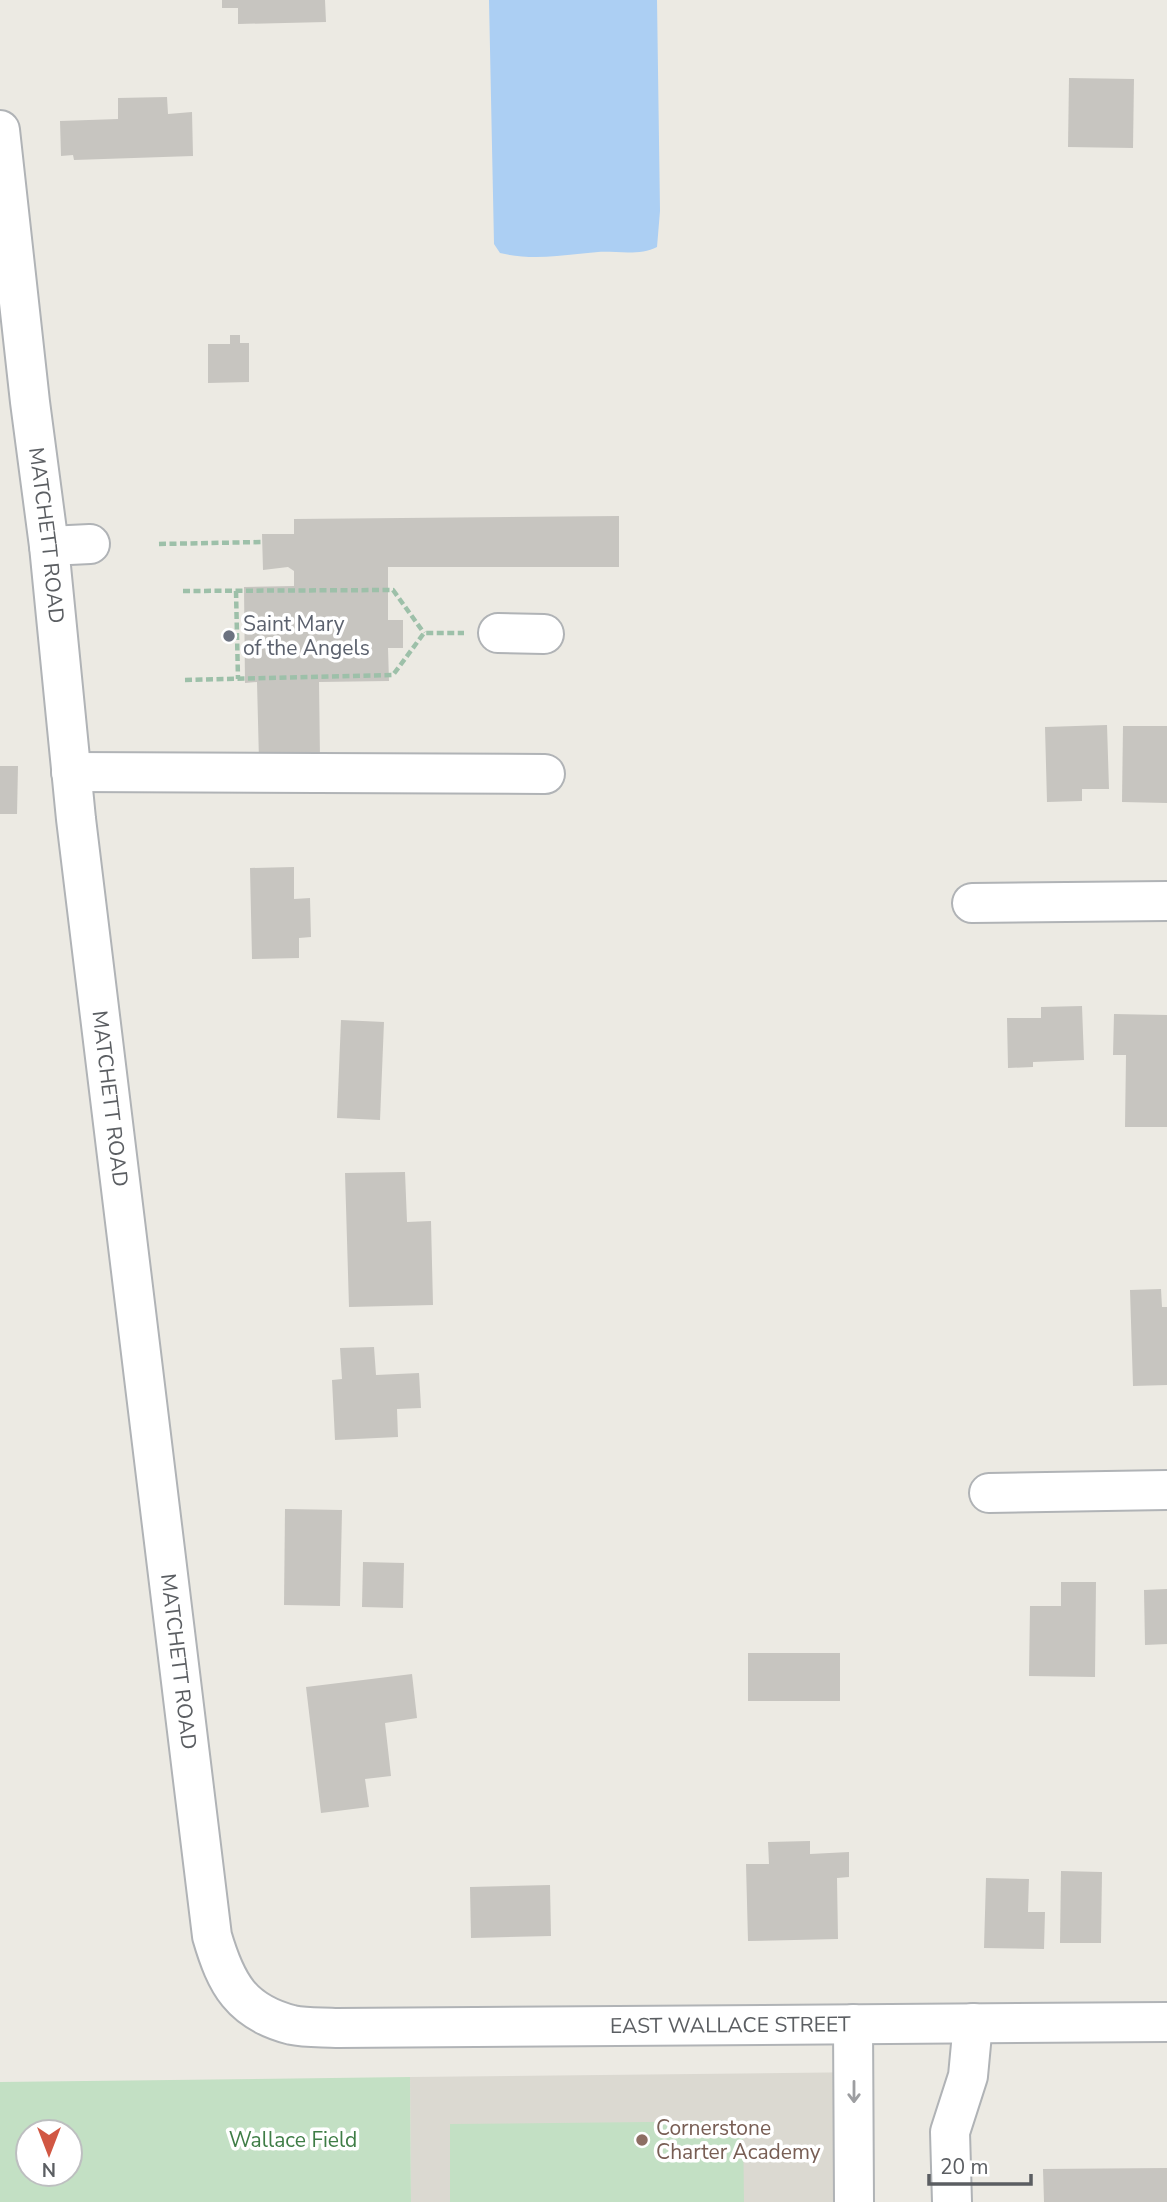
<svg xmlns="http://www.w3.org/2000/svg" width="1167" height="2202" font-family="'Nunito Sans',sans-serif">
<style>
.education{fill:#dbd9d1}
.green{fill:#c3e0c4;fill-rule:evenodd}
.water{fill:#accff3}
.building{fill:#c7c5c0}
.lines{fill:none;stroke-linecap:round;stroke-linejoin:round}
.minor-casing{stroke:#b0b3b6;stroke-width:42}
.path{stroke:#9dc0a9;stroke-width:4.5;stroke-dasharray:7 3.5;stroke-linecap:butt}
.minor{stroke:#fff;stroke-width:38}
.oneway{stroke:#9d9ea1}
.worship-dot{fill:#6b7280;stroke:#fff;stroke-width:2.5}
.education-dot{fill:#8d6e63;stroke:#fff;stroke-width:2.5}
.labels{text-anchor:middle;stroke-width:7;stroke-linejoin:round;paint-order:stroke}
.street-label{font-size:21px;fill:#5b5e62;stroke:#fff}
.worship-label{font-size:21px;fill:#5b616d;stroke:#fff;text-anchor:start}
.education-label{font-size:21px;fill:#785e54;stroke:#fff;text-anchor:start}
.park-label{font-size:21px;fill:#3f7d46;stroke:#fff}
</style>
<rect width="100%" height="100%" fill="#eceae3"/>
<path class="education" d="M872,2072l2,130h-463l-1,-125z"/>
<g class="green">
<path d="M410,2077l1,125h-411v-120zM70,2132v42h-42v-42z"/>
<path d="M743,2121l1,81h-294v-78z"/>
</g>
<path class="water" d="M489,0h168l3,211 -3,36c-17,9 -40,4 -59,5 -34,3 -65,9 -98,1l-6,-9z"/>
<g class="building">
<path d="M222,0h103l1,22 -88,2v-16h-16z"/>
<path d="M1069,78l65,1 -1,69 -65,-1z"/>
<path d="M167,97l1,17 24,-2 1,44 -119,4 -1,-5 -12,1 -1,-35 58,-2v-21z"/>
<path d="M230,335h10v8h9v39l-41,1v-39h22z"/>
<path d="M619,516v51h-231v53h15v28h-15l1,33 -70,1 1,77 -61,2 -2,-79 -12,1 -1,-96 50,-1v-15l-6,-4 -25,3 -1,-36h32v-15z"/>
<path d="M1107,725l2,64h-27v12l-35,1 -2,-75z"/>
<path d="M1123,726h44v77l-45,-1z"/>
<path d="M0,766h18l-1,48h-17z"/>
<path d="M294,867v32l16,-1 1,39 -12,1v20l-47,1 -2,-91z"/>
<path d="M1082,1006l2,54 -51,2v5l-25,1 -1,-50h34v-11z"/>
<path d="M1114,1014l53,1v112h-42l1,-72h-13z"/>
<path d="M341,1020l43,2 -4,98 -43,-2z"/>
<path d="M405,1172l2,50 24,-1 2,84 -84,2 -4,-134z"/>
<path d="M1161,1289l1,18h5v78l-34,1 -3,-96z"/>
<path d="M374,1347l2,28 43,-2 2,35 -24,1 1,28 -63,3 -3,-60 10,-1 -2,-31z"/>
<path d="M285,1509l57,1 -2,96 -56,-1z"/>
<path d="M363,1562l41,1 -1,45 -41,-1z"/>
<path d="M1061,1582h35l-1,95 -66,-1 1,-70h31z"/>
<path d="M1167,1589v55l-22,1 -1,-55z"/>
<rect x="748" y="1653" width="92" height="48"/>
<path d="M412,1674l5,44 -32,5 6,53 -26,3 4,28 -48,6 -15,-126z"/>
<path d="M810,1841v13l39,-2v25l-12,1 1,61 -90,2 -2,-77h23l-1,-22z"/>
<path d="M1061,1871l41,1 -1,71h-41z"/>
<path d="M986,1878l43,1 -1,33h17l-1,37 -60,-1z"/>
<path d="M550,1885l1,51 -80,2 -1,-51z"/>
<path d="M1167,2168v34h-123l-1,-33z"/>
</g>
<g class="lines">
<defs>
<g id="minor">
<path id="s1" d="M0,130l30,272 19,144 27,273 136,1117c14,48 29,76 80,89 14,3 31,2 45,3l830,-6"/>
<path d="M49,546l41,-2"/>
<path d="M498,633l46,1"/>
<path d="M71,772l474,2"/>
<path d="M972,903l195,-2"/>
<path d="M989,1493l178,-3"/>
<path d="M853,2024l1,178"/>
<path d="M952,2202l-2,-70 18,-56 5,-53"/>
</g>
</defs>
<use href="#minor" class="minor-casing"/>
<g class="path">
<path d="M159,544l103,-2"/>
<path d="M183,591l210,-1 31,43"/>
<path d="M236,591l2,88"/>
<path d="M185,680l208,-5 31,-42h40"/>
</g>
<use href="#minor" class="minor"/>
</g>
<defs><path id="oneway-shaft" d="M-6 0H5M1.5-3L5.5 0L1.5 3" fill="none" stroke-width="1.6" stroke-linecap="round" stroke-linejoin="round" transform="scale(1.75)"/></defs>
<use class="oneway" href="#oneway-shaft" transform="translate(854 2092) rotate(90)"/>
<circle class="worship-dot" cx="229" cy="636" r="7"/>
<circle class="education-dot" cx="642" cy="2140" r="7"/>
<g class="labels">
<g class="street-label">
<text dy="7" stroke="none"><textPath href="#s1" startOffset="408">MATCHETT ROAD</textPath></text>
<text dy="7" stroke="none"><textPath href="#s1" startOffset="975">MATCHETT ROAD</textPath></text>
<text dy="7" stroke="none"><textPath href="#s1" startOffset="1542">MATCHETT ROAD</textPath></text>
<text dy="7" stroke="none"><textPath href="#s1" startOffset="2384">EAST WALLACE STREET</textPath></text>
</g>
<g class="worship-label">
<text x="243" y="631">Saint Mary<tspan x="243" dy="24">of the Angels</tspan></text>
</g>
<g class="education-label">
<text x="656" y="2135">Cornerstone<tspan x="656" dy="24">Charter Academy</tspan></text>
</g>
<g class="park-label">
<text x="293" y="2147">Wallace Field</text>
</g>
</g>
<g transform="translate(49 2153) rotate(180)"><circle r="33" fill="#ffffff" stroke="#bdbfc0" stroke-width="2"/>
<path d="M0-5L12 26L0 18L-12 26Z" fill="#d15743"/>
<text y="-10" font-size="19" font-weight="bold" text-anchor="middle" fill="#5b5e62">N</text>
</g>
<path d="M929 2174v10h102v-10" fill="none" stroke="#5b5e62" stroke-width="3.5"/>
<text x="940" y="2174" font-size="21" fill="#5b5e62" stroke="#ffffff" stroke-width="5" paint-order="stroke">20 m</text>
</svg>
